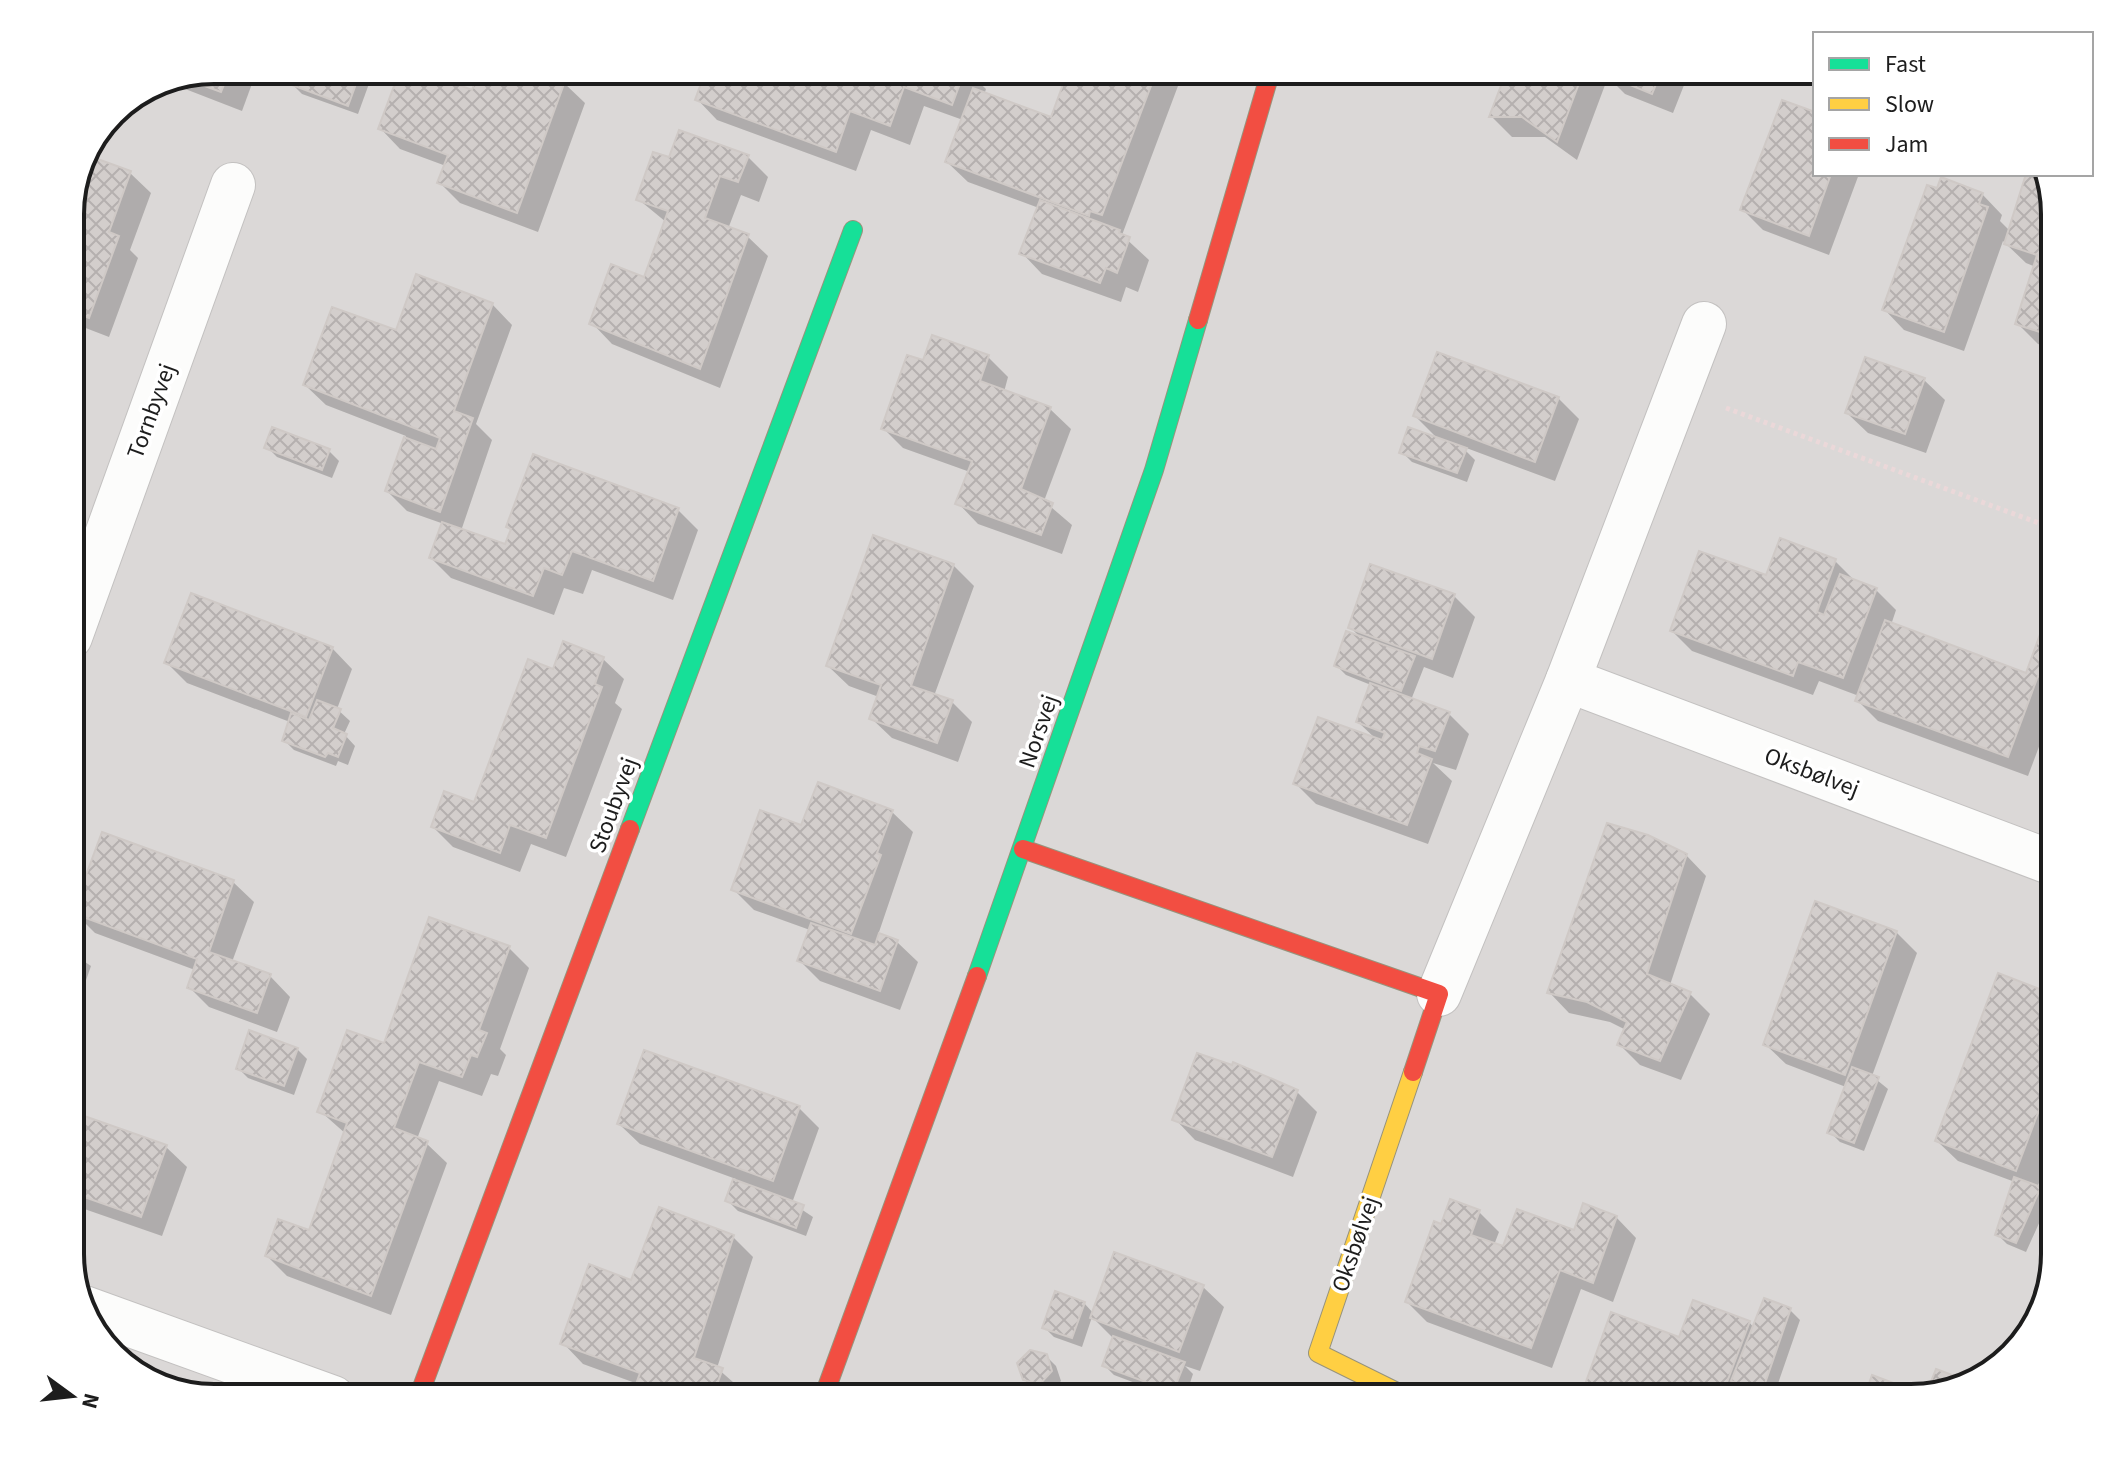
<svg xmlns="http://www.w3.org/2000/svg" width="2125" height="1468" font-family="'Source Sans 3',sans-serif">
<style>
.residential{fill:#dbd8d7}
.shadow{fill:#0003}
.building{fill:url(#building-cross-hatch);stroke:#cfc9c6;stroke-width:2}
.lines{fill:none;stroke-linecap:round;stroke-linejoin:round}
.street-casing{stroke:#c3c1c0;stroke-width:46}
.fast-casing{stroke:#97937c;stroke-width:20}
.slow-casing{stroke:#97937c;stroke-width:20}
.jam-casing{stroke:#97937c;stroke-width:20}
.path{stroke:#ebd8d9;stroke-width:5;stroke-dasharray:4 4;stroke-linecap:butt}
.street{stroke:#fcfcfb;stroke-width:44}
.fast{stroke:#16e098;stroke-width:18}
.slow{stroke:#ffcf43;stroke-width:18}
.jam{stroke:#f24e42;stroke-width:18}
.labels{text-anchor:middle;stroke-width:7;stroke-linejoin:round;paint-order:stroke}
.street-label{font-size:24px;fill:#1d1d1d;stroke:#fff}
.rim{fill:none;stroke:#1d1d1d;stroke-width:4}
</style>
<defs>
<pattern id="building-cross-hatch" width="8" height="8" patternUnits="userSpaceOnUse" patternTransform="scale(2)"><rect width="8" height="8" fill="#d3cecc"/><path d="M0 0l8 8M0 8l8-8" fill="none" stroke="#b5b0af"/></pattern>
</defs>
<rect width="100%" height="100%" fill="#ece8e5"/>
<path class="residential" d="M214,70h1601v104h231l9,40v1040l-25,80 -55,49 -64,15h-1697l-80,-25 -45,-47 -19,-63v-1058l43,-93 46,-31z"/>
<g class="shadow">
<path d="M214,70h43l-15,41 -80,-31z"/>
<path d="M297,70h77l-16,44 -56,-20 -10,-10z"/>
<path d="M402,70h12l59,22 9,-22h48l34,13 21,20 -47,129 -78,-29 -21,-21 7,-16 -46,-17 -20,-21z"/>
<path d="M708,70h258l20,19 -2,6 68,25 12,-33 -7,-17h127l-62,165 27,25 -11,32 -12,-5 -5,15 -79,-28 -20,-21 17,-45 -71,-26 -21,-20 16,-42 -39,-14 -14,39 -39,-15 -15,41 -139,-51 -20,-21z"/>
<path d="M1509,70h181l-17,43 -48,-19 -17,-17 -31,83 -32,-23h-33l-20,-20z"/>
<path d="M1815,114v60h44l-30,81 -66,-25 -20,-20z"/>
<path d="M748,157l20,20 -9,25 -18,-7 -13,34 19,7 21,20 -48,132 -108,-44 -20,-21 53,-44 21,-57 -28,-23 32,-39z"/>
<path d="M130,173l21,20 -21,57 8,8 -29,79 -39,-15v-117z"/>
<path d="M2028,174h18l9,40v136l-17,-6 -21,-21 19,-56 -10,-4 -23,-22 -39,110 -60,-21 -20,-21 98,-115 20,21 -2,6 10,10z"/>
<path d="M492,304l20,21 -36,99 16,16 -31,91 45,16 7,-16 -5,-4 170,-17 20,20 -25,70 -81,-30 -9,24 -19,-6 -10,27 -103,-37 -20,-20 13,-34 -37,-13 -20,-20 19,-55 -80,-31 -21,-20 92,-53z"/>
<path d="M988,357l20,20 -4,15 46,17 21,20 -27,72 28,24 -10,29 -84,-30 -20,-21 12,-31 -67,-24 -20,-20z"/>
<path d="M1866,360l58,20 21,20 -19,53 -58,-20 -21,-20z"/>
<path d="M1558,398l21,21 -24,62 -94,-35 14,14 -8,22 -55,-20 -10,-10 38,-11 -25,-25z"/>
<path d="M267,447l62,4 10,10 -7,17 -55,-21z"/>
<path d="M70,456l14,13 -14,37z"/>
<path d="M1835,561l20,20 21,9 20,20 -5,15 136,50 28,-77v106l-27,72 -150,-55 -21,-21 2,-4 -40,-15 -6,14 -121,-44 -20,-20 95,-53z"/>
<path d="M953,565l21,21 -40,110 18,6 20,20 -14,40 -66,-24 -21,-20 8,-21 -30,-11 -21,-20z"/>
<path d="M1454,596l21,21 -22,61 -29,-11 -13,33 38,14 20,20 -13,36 -23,-7 19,18 -24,63 -112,-40 -20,-20 81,-44 -19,-18 13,-37 -25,-10 -10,-10 26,-26 -11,-11z"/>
<path d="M332,648l20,21 -15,40 13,12 -6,13 11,12 -7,19 -10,-4 -2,5 -42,-16 -10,-10 6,-18 -103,-39 -20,-20z"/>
<path d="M603,659l21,20 -9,24 7,6 -56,148 -35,-13 -11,28 -67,-25 -20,-20 42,-22 79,-134z"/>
<path d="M892,812l21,20 -35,103 19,7 21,20 -18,48 -80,-29 -21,-21 11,-30 -56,-20 -21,-21 69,-61z"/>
<path d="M1686,855l20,21 -36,109 20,9 20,20 -29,66 -41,-15 -21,-21 7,-14 -16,-8 -41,-9 -20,-21z"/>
<path d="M233,882l21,20 -22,60 38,14 20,21 -13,35 -68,-25 -20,-20 6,-17 -100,-37 -20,-20z"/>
<path d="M1896,932l21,21 -45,123 16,13 -24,62 -24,-9 -10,-10 16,-45 -60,-23 -21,-20z"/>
<path d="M509,948l20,20 -29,81 6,6 -8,21 -7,-2 -9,22 -43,-15 -22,58 9,4 21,20 -56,152 -104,-39 -20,-20 43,-23 36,-99 -26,-23 65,-66z"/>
<path d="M70,952l21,14 -21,60z"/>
<path d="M2055,997v144l-18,47 13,11 -24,53 -19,-8 -10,-10 18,-52 -57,-21 -21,-20z"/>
<path d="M297,1049l10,10 -13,36 -46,-17 -10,-10z"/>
<path d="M1296,1091l21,21 -24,65 -98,-37 -20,-21z"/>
<path d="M799,1108l20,20 -27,75 21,14 -7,19 -68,-25 -10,-10 8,-22 -96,-35 -21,-20z"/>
<path d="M70,1113l96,34 21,20 -25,69 -92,-32z"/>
<path d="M1478,1211l21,21 -5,13 10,4 71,-17 41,-15 20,21 -23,64 -32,-13 -29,79 -125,-46 -20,-20 35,-76z"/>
<path d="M732,1236l21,21 -36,111 25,22 -3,8h-106l5,-14 -55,-20 -20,-21 70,-60z"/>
<path d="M1203,1287l21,20 -24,64 -15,-5 8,8 -8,24h-10l-61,-23 -10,-10 10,-26 -22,-22 -10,30 -28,-10 -10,-10 40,-24 10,11z"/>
<path d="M1790,1310l10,10 -27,78 -23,-5 -2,5h-158l-6,-6 96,-53 69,-17 5,6z"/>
<path d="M1046,1356l10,10 5,15 -11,12 -15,-3 -11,-11z"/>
<path d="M1874,1378l48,18 -56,2z"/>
</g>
<g class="building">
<path d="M214,70h16l-9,22 -41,-15z"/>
<path d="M295,70h66l-13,36 -59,-22z"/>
<path d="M400,70h20l52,20 7,-20h57l29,11 -48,132 -80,-30 11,-28 -70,-26z"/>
<path d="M706,70h131l15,5 2,-5h111l-13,35 -48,-18 -14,39 -40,-15 -14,41 -141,-52z"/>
<path d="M1055,70h102l-55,145 -12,-4 -1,5 -144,-54 28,-74 78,29 11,-30z"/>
<path d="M1507,70h77l-27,72 -35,-25h-33z"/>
<path d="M1604,70h58l-10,24 -49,-20z"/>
<path d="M1782,100l33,12v62h16l-22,62 -69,-26z"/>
<path d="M679,130l70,25 -11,27 -18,-6 -15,42 44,16 -49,135 -111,-45 22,-60 33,13 24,-66 -32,-11 17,-48 16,5z"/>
<path d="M92,157l39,14 -22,61 10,4 -30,82 -19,-7v-106z"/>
<path d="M2026,174h20l9,40 -4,38 4,2v83l-40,-13 22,-69 -33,-11z"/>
<path d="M1941,177l42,16 -4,11 9,3 -44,125 -62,-22 45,-125 10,3z"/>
<path d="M1040,200l80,30 -1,3 11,4 -13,36 -11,-5 -6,15 -81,-29z"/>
<path d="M416,274l77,29 -39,108 19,7 -33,94 -55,-21 19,-54 32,12 4,-11 -137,-53 29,-78 64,23z"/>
<path d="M932,335l57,20 -9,26 71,26 -30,82 32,14 -12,32 -86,-31 17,-43 -91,-32 26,-74 16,5z"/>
<path d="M1437,352l122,45 -24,65 -122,-46z"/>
<path d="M1865,357l60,21 -20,56 -60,-21z"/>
<path d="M272,427l58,22 -8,21 -58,-22z"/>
<path d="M1408,427l59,21 -10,25 -58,-20z"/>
<path d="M533,454l146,54 -26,73 -81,-30 -10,24 -18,-7 -11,28 -104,-38 13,-36 63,22 6,-15 -5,-2z"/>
<path d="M873,535l81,29 -43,122 42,14 -16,43 -68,-24 12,-34 -55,-19z"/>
<path d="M1780,538l56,21 -19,53 7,3 16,-41 37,14 -34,90 -45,-16 -5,14 -123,-45 29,-80 67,24z"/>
<path d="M1370,564l85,30 -23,65 -84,-31z"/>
<path d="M191,593l142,54 -27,70 -142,-54z"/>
<path d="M2055,593v89l-17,-6 -30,81 -153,-56 30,-81 141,53z"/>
<path d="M1346,631l69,25 -14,35 -67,-25z"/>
<path d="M563,641l41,16 -9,27 7,3 -56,151 -36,-13 -10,28 -69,-26 13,-36 30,11 54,-143 25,10z"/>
<path d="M1370,683l80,29 -15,39 -16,-5 -2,7 15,6 -25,66 -114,-41 25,-67 64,23 3,-7 -29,-11z"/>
<path d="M317,700l24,9 -8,19 14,6 -9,23 -10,-4 -3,4 -43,-16 9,-28 18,7z"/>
<path d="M818,782l75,28 -16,43 4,2 -30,79 -120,-44 29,-80 41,15z"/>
<path d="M1607,823l41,12 39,19 -40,120 44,18 -31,69 -43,-16 10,-23 -40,-20 -40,-9z"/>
<path d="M102,832l132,48 -25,72 62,22 -14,39 -70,-25 10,-29 -125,-46z"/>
<path d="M1815,901l82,30 -52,144 -82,-30z"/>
<path d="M429,917l81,29 -31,84 8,3 -10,24 -6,-2 -9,22 -43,-15 -25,66 34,13 -57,155 -106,-40 13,-37 31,11 38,-107 -30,-11 30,-82 37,13z"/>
<path d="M811,923l64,22 4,-12 19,7 -18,51 -83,-30z"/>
<path d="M70,950l12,4 -12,35z"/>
<path d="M1998,973l57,22v73l-39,103 -81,-30z"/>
<path d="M249,1030l49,18 -14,38 -48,-17z"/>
<path d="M644,1050l156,56 -27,75 -156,-57z"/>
<path d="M1197,1053l35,12 1,-3 65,28 -26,67 -100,-37z"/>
<path d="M1852,1067l27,10 -25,66 -27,-10z"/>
<path d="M70,1111l97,34 -26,72 -71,-25z"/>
<path d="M2014,1177l27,10 -25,56 -21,-8z"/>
<path d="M733,1179l71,26 -8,23 -71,-27z"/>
<path d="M1450,1199l30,11 -9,25 32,11 14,-37 57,21 9,-27 34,13 -24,67 -33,-13 -29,78 -126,-46 29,-81 7,3z"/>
<path d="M659,1207l75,28 -40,123 29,10 -11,30h-81l9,-25 -80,-29 29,-80 42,16z"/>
<path d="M1114,1252l90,33 -25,67 -89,-34z"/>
<path d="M1055,1291l30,11 -13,36 -30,-10z"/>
<path d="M1764,1298l27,10 -29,84 -31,-11z"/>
<path d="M1693,1300l57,21 -29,77h-125l-14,-5 29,-81 68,25z"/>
<path d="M1113,1336l72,26 -12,30 -71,-26z"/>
<path d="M1030,1350l17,4 5,17 -12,13 -17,-4 -6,-17z"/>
<path d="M1936,1369l35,13 -1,2 -44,10z"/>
<path d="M1872,1375l53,20 -61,3z"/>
</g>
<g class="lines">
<defs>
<g id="street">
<path d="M70,637l163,-452"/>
<path d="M1568,680l487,184"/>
<path d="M1439,994l129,-314 136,-356"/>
<path d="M84,1308l249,90"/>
</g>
<g id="fast">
<path d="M630,829l223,-599"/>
<path d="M977,976l177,-506 44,-150"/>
</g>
<path id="slow" d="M1409,1398l-91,-45 95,-281"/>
<g id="jam">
<path d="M1198,320l73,-250"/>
<path d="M1023,849l416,145 -26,78"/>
<path d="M418,1398l212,-569"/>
<path d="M823,1398l154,-422"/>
</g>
</defs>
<use href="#street" class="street-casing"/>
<use href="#fast" class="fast-casing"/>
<use href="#slow" class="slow-casing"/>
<use href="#jam" class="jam-casing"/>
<path class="path" d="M1726,408l329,121"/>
<use href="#street" class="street"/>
<use href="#fast" class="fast"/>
<use href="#slow" class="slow"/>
<use href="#jam" class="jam"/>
</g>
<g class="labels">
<g class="street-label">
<text transform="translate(151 411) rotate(-70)" y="8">Tornbyvej</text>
<text transform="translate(1038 731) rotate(-71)" y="8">Norsvej</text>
<text transform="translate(1812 772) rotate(21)" y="8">Oksbølvej</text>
<text transform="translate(613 805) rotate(-70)" y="8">Stoubyvej</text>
<text transform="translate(1355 1244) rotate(-71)" y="8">Oksbølvej</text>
</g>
</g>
<path d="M0 0H2125V1468H0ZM214 84H1911A130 130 0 0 1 2041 214V1254A130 130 0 0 1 1911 1384H214A130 130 0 0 1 84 1254V214A130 130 0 0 1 214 84Z" fill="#fff" fill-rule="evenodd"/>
<path class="rim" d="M214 84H1911A130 130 0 0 1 2041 214V1254A130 130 0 0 1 1911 1384H214A130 130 0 0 1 84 1254V214A130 130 0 0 1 214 84Z"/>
<rect x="1813" y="32" width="280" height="144" fill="#ffffff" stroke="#a5a5a5" stroke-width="2"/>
<rect x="1829" y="58" width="40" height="12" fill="#16e098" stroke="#a5a5a5" stroke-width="2"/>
<text x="1885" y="72" font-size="24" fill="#1d1d1d">Fast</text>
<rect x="1829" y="98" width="40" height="12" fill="#ffcf43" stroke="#a5a5a5" stroke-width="2"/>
<text x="1885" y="112" font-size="24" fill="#1d1d1d">Slow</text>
<rect x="1829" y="138" width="40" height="12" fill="#f24e42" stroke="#a5a5a5" stroke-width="2"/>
<text x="1885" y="152" font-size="24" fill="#1d1d1d">Jam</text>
<g transform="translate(72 1396) rotate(105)" stroke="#ffffff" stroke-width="6" paint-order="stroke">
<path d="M0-6L14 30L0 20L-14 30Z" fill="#1d1d1d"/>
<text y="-12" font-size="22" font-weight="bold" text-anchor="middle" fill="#1d1d1d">N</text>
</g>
</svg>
